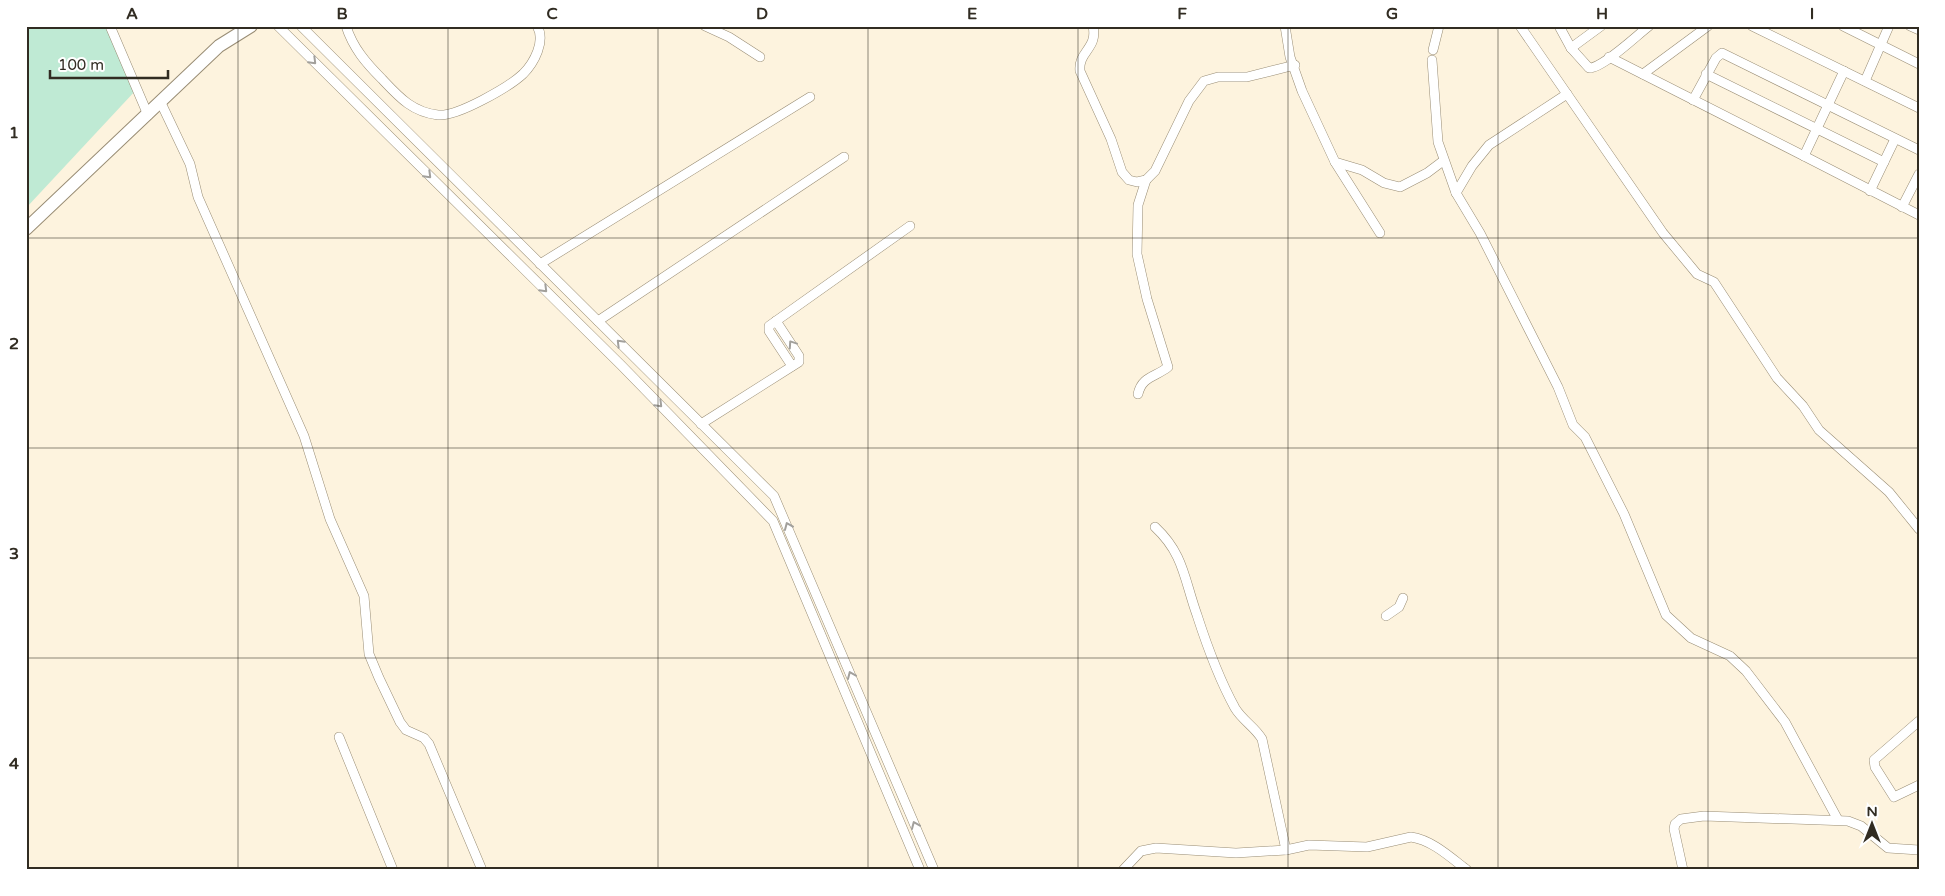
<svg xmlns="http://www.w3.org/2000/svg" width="1945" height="896" font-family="'Varela Round',sans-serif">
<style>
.green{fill:#bfead4}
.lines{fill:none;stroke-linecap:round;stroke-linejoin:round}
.street-casing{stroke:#998d75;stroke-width:10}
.secondary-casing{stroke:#998d75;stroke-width:14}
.street{stroke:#fff;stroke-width:9}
.secondary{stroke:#fff;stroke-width:12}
.oneway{stroke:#a2a09c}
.grid{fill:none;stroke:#312c22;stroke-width:1;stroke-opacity:0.55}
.neatline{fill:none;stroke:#312c22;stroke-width:2}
.grid-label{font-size:16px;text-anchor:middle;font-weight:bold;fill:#312c22}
</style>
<rect width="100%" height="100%" fill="#fdf3de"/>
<path class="green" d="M26,26h82l28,64 -110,118z"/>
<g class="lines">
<defs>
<g id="street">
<path d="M110,26l38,89"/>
<path d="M278,26l343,339 152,156 147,349"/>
<path d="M301,26l473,470 160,374"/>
<path d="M346,26c7,22 20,37 36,53 17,18 30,33 56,36 19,2 71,-28 85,-41 11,-11 23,-33 14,-48"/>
<path d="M705,26l24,11 31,20"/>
<path d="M1093,26c5,23 -15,25 -13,45l31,68 11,33 7,8 8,2 9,-2 9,-9 34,-70 15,-20 14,-4h29l48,-12"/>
<path d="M1285,26l5,31 12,34 33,71 27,8 22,13 16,4 27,-14 16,-12"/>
<path d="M1520,26l143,207 34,41 17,8 63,96 26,28 16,24 70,62 30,37"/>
<path d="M1559,26l12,22 18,20c14,0 47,-32 60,-42"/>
<path d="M1752,26l167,82"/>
<path d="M1843,26l76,38"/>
<path d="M1910,26l9,4"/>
<path d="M1571,48l30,-22"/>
<path d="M1433,50l6,-24"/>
<path d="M1609,57l195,99 40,-85"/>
<path d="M1432,60l6,82 18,51 24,40 78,154 15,38 12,12 39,77 42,101 25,23 39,18 16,15 39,51 53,98"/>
<path d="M1643,74l65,-48"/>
<path d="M1706,74l178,88"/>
<path d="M1865,81l24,-55"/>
<path d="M1693,100l23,-42 6,-5 197,97"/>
<path d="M161,103l29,61 8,33 106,239 26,83 34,77 5,58 10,24 21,44 6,8 18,8 5,6 53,126"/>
<path d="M1804,156l115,59"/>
<path d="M1335,162l45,71"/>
<path d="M1870,191l25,-52"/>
<path d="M1456,193l16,-27 17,-21 78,-51"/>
<path d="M1902,207l17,-33"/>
<path d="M540,264l270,-167"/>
<path d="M598,321l246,-164"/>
<path d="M792,366l-23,-35v-5l141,-100"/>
<path d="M1138,394c4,-18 18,-17 30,-27l-21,-68 -10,-45 1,-49 8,-25"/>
<path d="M701,424l98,-62v-6l-23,-35"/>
<path d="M1155,527c29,27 29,52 42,88 10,31 22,64 38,93 7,12 20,19 27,31l24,111"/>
<path d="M1386,616l13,-9 4,-9"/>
<path d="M1919,721l-45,39 1,7 19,30 25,-12"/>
<path d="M339,737l54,133"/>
<path d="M1123,870l18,-19 15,-3 80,5 50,-3 23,-5 58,2 44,-10c21,3 39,20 56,33"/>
<path d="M1683,870l-9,-41 1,-5 6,-5 23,-3 144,5 13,5 27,22 31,2"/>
</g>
<path id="secondary" d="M26,229l193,-183 32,-20"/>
</defs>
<use href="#street" class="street-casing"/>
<use href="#secondary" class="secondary-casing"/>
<use href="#street" class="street"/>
<use href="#secondary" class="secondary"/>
</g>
<defs><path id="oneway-chevron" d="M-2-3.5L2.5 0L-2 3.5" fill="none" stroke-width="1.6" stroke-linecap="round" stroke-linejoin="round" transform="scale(1.25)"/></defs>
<g class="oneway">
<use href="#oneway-chevron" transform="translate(313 61) rotate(45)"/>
<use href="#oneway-chevron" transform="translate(428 175) rotate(45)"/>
<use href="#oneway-chevron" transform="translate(544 289) rotate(45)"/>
<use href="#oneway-chevron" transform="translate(620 343) rotate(-135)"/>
<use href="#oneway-chevron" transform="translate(792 344) rotate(-124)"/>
<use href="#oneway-chevron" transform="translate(659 404) rotate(45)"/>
<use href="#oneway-chevron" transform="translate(788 526) rotate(-113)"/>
<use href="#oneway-chevron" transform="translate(851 675) rotate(-113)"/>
<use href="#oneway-chevron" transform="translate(915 825) rotate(-113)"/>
</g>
<path class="grid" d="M238,26v844M448,26v844M658,26v844M868,26v844M1078,26v844M1288,26v844M1498,26v844M1708,26v844M26,238h1893M26,448h1893M26,658h1893"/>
<rect width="1945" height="896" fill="none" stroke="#ffffff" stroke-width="55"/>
<g transform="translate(1872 824)" stroke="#ffffff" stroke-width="4" paint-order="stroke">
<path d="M0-4L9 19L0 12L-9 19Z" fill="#312c22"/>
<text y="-8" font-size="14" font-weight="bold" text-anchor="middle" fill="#312c22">N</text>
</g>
<path d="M50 70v8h118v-8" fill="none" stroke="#312c22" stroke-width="2.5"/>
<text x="58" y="70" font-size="15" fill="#312c22" stroke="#ffffff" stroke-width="4" paint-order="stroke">100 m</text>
<rect x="28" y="28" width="1890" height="840" class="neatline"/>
<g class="grid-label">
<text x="132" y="19">A</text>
<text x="342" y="19">B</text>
<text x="552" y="19">C</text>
<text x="762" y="19">D</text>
<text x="972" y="19">E</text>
<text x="1182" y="19">F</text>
<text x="1392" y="19">G</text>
<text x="1602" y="19">H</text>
<text x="1812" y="19">I</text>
<text x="14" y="138">1</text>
<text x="14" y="349">2</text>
<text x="14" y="559">3</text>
<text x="14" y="769">4</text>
</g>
</svg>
